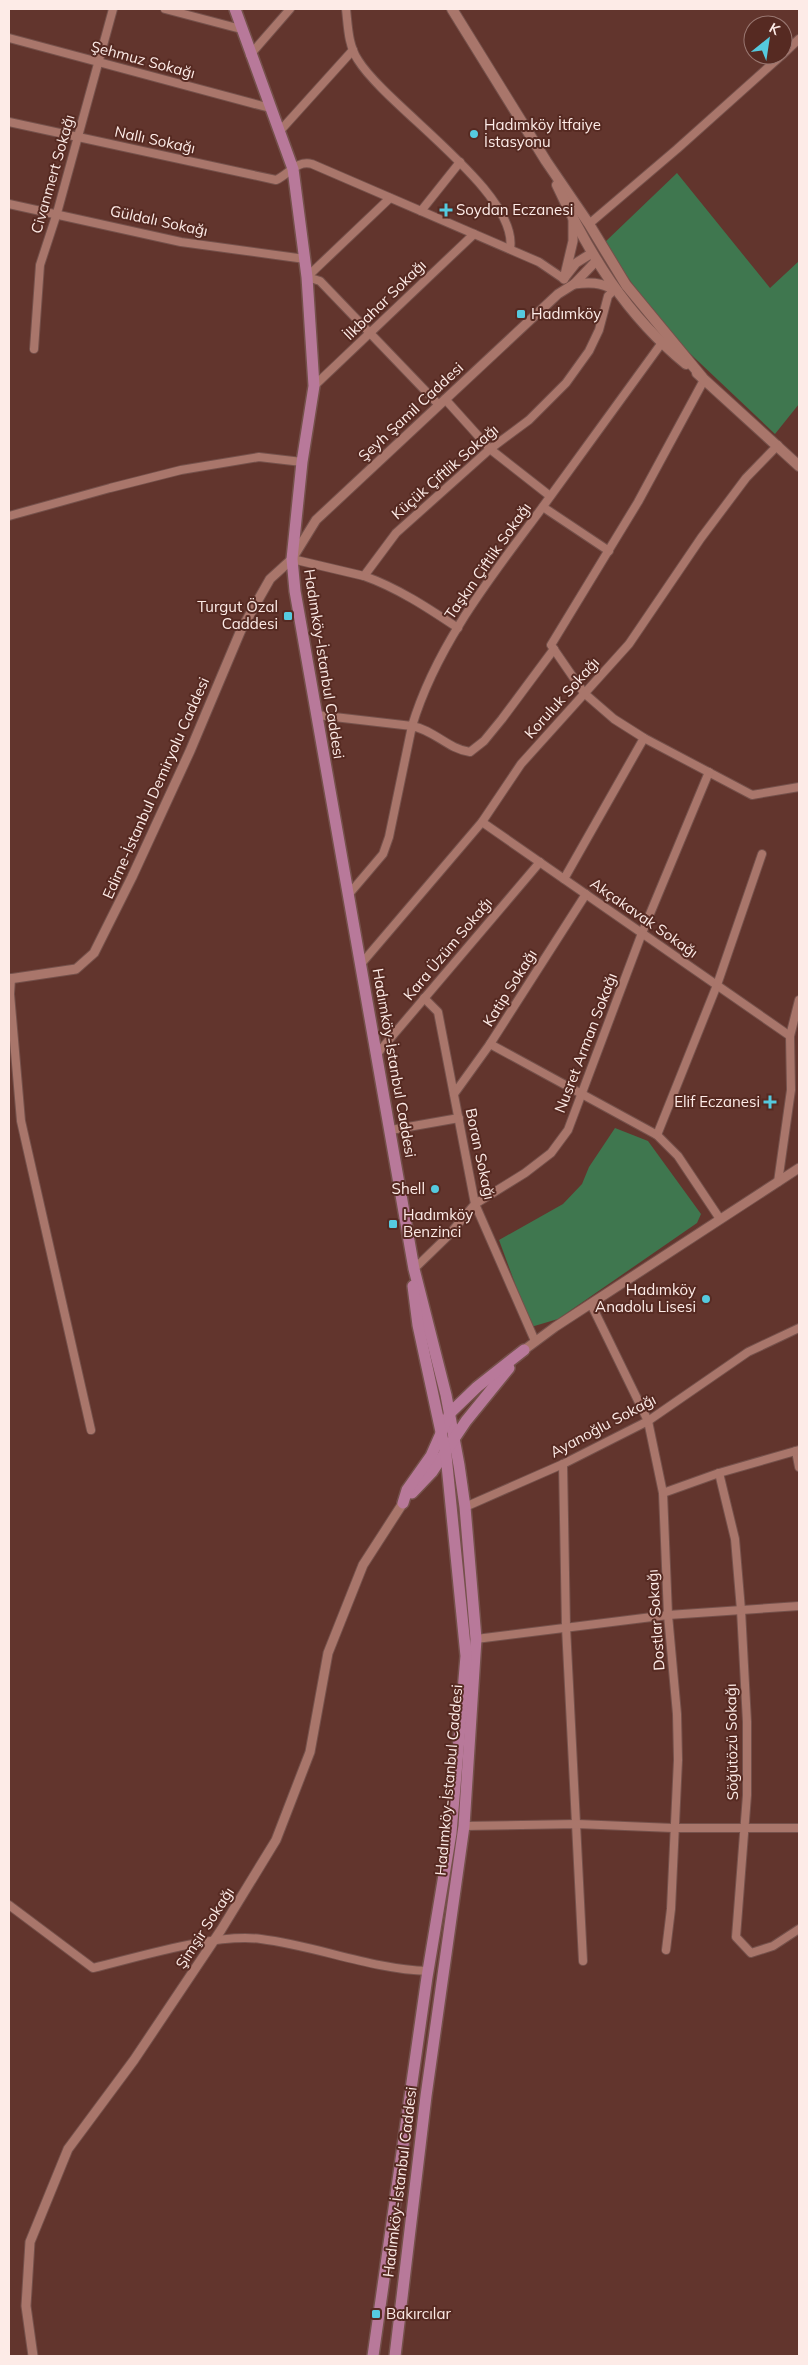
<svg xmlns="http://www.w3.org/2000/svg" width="808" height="2365" font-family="Mulish,sans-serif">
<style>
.green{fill:#3f774f}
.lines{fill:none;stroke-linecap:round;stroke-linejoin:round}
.minor-casing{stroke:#75514b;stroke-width:10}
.tertiary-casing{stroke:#75514b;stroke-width:11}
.secondary-casing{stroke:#75514b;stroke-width:12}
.primary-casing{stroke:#75514b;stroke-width:14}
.minor{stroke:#a9766b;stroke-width:8}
.tertiary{stroke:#a9766b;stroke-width:9}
.secondary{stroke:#a9766b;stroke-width:10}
.primary{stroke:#b8799a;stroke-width:11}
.poi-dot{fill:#55cadf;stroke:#562a22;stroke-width:2}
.labels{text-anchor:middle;stroke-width:4;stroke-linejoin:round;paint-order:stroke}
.street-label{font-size:15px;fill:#fdebe7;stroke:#562a22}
.poi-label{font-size:15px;fill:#fdebe7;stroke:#562a22;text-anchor:start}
</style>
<rect width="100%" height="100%" fill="#62352d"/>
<g class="green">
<path d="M677,173l93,115 29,-27v143l-24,30 -112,-106 -59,-85z"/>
<path d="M615,1128l33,13 53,73 -4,9 -139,96 -27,8 -32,-87 64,-36 19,-20 7,-17z"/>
</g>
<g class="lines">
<defs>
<g id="minor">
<path d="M165,9l76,20"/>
<path d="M346,9c2,17 2,36 12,51 29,47 162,133 152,189"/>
<path d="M9,38l261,70"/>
<path d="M783,54l16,-15"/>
<path d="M250,55l40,-46"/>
<path d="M9,122l267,58c13,-6 21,-20 36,-16l227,98 25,17"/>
<path d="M279,132l74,-82"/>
<path d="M9,204l172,38 124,17"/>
<path d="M421,211l39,-49"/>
<path d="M589,224l88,-75 105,-94"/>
<path d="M307,277l13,4 119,124"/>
<path d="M307,277l83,-79"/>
<path d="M34,349l6,-84 17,-52 56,-204"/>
<path d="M704,380l-66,122 -87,143 33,48 30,26 30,19 108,57 47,-8"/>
<path d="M314,386l160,-152"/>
<path d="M445,399l45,50 60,47"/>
<path d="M543,507l66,44"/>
<path d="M9,516l101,-28 71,-18 78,-13 43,5"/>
<path d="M292,559l72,17 32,-43 94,-84 39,-29 37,-37 23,-32 10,-21 9,-34 6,-6"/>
<path d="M364,576c34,12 64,32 94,52"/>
<path d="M317,715l95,11c24,-80 78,-148 127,-214 41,-56 81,-112 122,-168"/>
<path d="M482,822l308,214"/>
<path d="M564,879l80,-141"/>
<path d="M349,894l34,-40 6,-17 23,-111c22,4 36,23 58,26l14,-11 18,-22 52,-70"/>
<path d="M361,964l121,-142 39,-58 108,-120 72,-106 45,-60 32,-33"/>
<path d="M11,978l-1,16 11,127 70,309"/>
<path d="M424,998l14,14 37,192 60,137"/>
<path d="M490,1044l167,91 21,21 42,63"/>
<path d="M377,1054l163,-192"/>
<path d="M454,1094l36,-50 96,-150"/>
<path d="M391,1130l68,-12"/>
<path d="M657,1135l60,-150 45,-131"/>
<path d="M778,1182l13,-92 -1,-54 9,-36"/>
<path d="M414,1269l33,-32 28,-33 50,-31 26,-20 17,-23 74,-197 67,-161"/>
<path d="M591,1304l57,117 15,72 5,122 9,99 1,46 -7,149 -5,41"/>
<path d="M796,1451l3,16"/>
<path d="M563,1464l3,163 17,334"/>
<path d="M719,1473l16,66 6,71 6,112v73l-11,142 15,16 22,-7 26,-17"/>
<path d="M663,1493l56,-20 80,-23"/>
<path d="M465,1507l98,-43 85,-43 100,-69 51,-24"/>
<path d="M476,1639l192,-24 131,-9"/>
<path d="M464,1826l113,-2 96,4h126"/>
<path d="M9,1905l84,63c46,-11 122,-35 168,-29 56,7 110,30 167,32"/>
</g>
<g id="tertiary">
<path d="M565,277l11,-14 16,-10"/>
<path d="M564,279l9,-38v-22"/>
<path d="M574,284c15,-2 27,-2 40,6"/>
<path d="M9,979l67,-10 18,-16 38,-76 58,-126 51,-121 29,-51 22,-20 24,-39 242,-226 16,-10 23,-24"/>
<path d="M524,1350l31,-23 244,-159"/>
<path d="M33,2356l-7,-50 4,-64 38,-93 66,-89 87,-130 55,-90 34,-88 18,-99 35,-88 40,-62"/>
</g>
<g id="secondary">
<path d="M452,9l94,152 43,63 37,61 76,92"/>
<path d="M557,185c32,69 69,130 129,179"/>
<path d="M697,373l102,93"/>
</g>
<g id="primary">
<path d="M235,9l58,160 14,108 7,109 -12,76 -10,97 3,32 119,678 32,126 13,70 6,42 11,132 -12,187 -38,270 -31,260"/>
<path d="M412,1493l20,-21 34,-51 43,-53"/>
<path d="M403,1503l4,-13 24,-34 19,-43 27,-26 47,-37"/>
<path d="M373,2356l54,-379 24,-144 15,-177 -20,-201 -28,-130 -5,-39"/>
</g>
</defs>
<use href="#minor" class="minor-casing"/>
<use href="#tertiary" class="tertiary-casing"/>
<use href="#secondary" class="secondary-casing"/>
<use href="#primary" class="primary-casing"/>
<use href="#minor" class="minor"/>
<use href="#tertiary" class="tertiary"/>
<use href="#secondary" class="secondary"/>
<use href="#primary" class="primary"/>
</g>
<g class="poi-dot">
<circle cx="474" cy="134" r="5"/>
<path d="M443.5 202.5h5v5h5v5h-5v5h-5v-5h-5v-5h5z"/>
<rect x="516" y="309" width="10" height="10" rx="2.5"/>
<rect x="283" y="611" width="10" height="10" rx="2.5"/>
<path d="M767.5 1094.5h5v5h5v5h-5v5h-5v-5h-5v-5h5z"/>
<circle cx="435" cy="1189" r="5"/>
<rect x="388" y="1219" width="10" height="10" rx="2.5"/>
<circle cx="706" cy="1299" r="5"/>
<rect x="371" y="2309" width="10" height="10" rx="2.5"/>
</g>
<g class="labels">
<g class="street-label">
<text transform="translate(143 60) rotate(15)" y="5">Şehmuz Sokağı</text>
<text transform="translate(155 140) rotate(12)" y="5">Nallı Sokağı</text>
<text transform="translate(53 174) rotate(-74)" y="5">Civanmert Sokağı</text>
<text transform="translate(159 221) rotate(12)" y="5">Güldalı Sokağı</text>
<text transform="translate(385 300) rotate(-44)" y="5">İlkbahar Sokağı</text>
<text transform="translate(411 412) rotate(-43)" y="5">Şeyh Şamil Caddesi</text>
<text transform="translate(445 472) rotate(-41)" y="5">Küçük Çiftlik Sokağı</text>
<text transform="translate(488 561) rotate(-55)" y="5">Taşkın Çiftlik Sokağı</text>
<text transform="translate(324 664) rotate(81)" y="5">Hadımköy-İstanbul Caddesi</text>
<text transform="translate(562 698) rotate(-48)" y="5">Koruluk Sokağı</text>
<text transform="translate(156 788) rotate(-66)" y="5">Edirne-İstanbul Demiryolu Caddesi</text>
<text transform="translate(644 918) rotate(35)" y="5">Akçakavak Sokağı</text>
<text transform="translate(448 949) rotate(-50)" y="5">Kara Üzüm Sokağı</text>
<text transform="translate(510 988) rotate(-58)" y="5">Katip Sokağı</text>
<text transform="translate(586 1043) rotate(-69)" y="5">Nusret Arman Sokağı</text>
<text transform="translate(394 1063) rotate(80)" y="5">Hadımköy-İstanbul Caddesi</text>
<text transform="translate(480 1154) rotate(78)" y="5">Boran Sokağı</text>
<text transform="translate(603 1426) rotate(-28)" y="5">Ayanoğlu Sokağı</text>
<text transform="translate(656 1620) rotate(-94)" y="5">Dostlar Sokağı</text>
<text transform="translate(732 1742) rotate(-91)" y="5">Söğütözü Sokağı</text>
<text transform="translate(449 1780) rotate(-85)" y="5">Hadımköy-İstanbul Caddesi</text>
<text transform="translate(205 1928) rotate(-57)" y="5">Şimşir Sokağı</text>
<text transform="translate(400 2182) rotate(-83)" y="5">Hadımköy-İstanbul Caddesi</text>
</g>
<g class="poi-label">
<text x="484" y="130">Hadımköy İtfaiye<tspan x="484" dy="17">İstasyonu</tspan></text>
<text x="456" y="215">Soydan Eczanesi</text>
<text x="531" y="319">Hadımköy</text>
<text x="278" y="612" text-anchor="end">Turgut Özal<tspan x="278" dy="17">Caddesi</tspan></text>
<text x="760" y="1107" text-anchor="end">Elif Eczanesi</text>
<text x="425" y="1194" text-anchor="end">Shell</text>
<text x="403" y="1220">Hadımköy<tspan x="403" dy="17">Benzinci</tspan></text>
<text x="696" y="1295" text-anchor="end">Hadımköy<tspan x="696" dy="17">Anadolu Lisesi</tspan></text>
<text x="386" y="2319">Bakırcılar</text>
</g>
</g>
<rect width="808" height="2365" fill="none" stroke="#fdebe7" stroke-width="20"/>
<g transform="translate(768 40) rotate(30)"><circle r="24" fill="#562a22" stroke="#997771"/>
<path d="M0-4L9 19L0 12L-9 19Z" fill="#55cadf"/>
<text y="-8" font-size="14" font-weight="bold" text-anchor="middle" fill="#fdebe7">K</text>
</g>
</svg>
